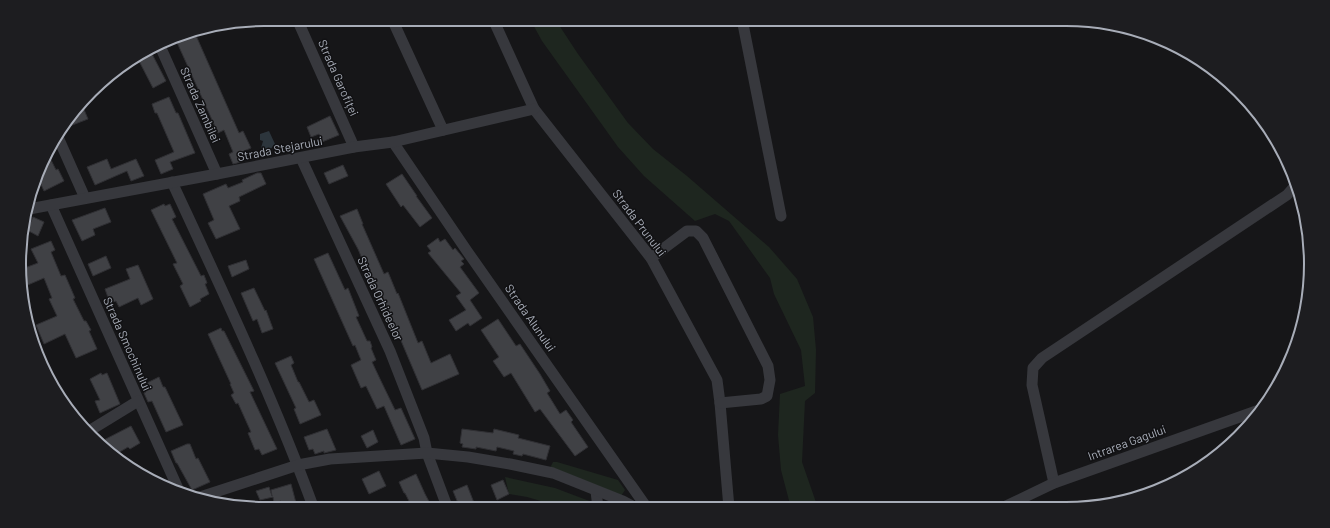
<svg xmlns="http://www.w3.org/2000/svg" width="1330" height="528" font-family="Barlow,sans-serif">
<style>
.green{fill:#1e261f}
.water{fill:#2c353c}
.building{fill:#404145;stroke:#303034}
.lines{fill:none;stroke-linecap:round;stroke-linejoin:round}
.minor{stroke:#37383d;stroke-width:11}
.labels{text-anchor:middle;stroke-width:3;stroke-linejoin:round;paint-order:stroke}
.street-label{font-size:12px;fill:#a8adb8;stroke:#111113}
.rim{fill:none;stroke:#a8adb8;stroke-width:2}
</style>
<rect width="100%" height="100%" fill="#161618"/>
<g class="green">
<path d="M530,19h25l23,35 50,69 25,26 34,27 82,71 28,32 16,38 3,33 -1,43 -10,8 -3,61 16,46h-27l-10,-38 -3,-35 2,-41 25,-8 -4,-36 -27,-56 -4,-16 -41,-57 -14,-7 -20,7 -51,-45 -26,-29 -76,-106z"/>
<path d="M553,462h4l61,18 7,10 -4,6 -71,-28z"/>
<path d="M505,477l50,11 53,20h-43l-38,-11 -18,-3z"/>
</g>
<path class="water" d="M269,131l6,13 -7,8 -7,-4 2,-7 -3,-1v-6z"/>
<g class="building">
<path d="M194,31l45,102 4,-2 8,17 -12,5 3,8 -5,2 -4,1 -4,-10 4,-2 -9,-22 -6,3 -43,-95 10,-6z"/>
<path d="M151,52l15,29 -13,7 -15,-29z"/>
<path d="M169,97l7,16h2l17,40 -25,9 3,7 -12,5 -6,-14 19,-8 -17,-39h-2l-3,-9z"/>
<path d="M82,105l6,14 -26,10 14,-17z"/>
<path d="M330,116l9,19 -17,7 -3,-8 -8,3 -4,-10z"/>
<path d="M48,154l8,16 2,-1 6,12 -20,10 -5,-11z"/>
<path d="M107,159l4,10 25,-10 8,17 -13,5 -4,-10 -32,14 -8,-18z"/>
<path d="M343,165l5,11 -19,8 -5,-11z"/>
<path d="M257,173h4l5,11 -27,13 1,4 -11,5 11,23 -24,10 -8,-16 6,-3 -11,-26 23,-10 2,4 15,-6 -1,-2z"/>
<path d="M402,174l15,22h-1l16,22 -12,9 -17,-22 -2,2 -15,-23z"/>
<path d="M164,204l1,2 5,-2 6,13 -4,2 29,57 3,-1 3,8 -2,1 4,10 -9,5 1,2 -11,6 -10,-21 3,-2 -10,-20 4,-1 -26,-53z"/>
<path d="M105,208l6,14 -18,7 2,6 -13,6 -10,-21z"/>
<path d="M357,209l6,15h-1l22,50 4,-2 9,22 1,-1 20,50 4,-2 9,22 19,-9 9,20 -37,16 -31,-73 -2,1 -11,-27 -2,1 -18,-43 -18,-33z"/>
<path d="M33,217l11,5 -6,14 -11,-6z"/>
<path d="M438,238l2,4 5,-3 8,11 2,-2 9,11 -3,2 3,3 -4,3 19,26 -9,7 12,18 -12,8 -2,-3 -12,8 -7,-11 17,-10 -10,-14 5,-3 -33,-40 3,-2 -4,-5z"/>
<path d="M51,241l4,9 -4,2 10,24 4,-1 10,23 -2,1 11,22h2l5,9 -2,1 8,18 -21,9 -11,-24 -21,10 -8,-19 21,-9 -8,-17 3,-1 -8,-20 -21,9 -1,-18 16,-6 -7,-14z"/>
<path d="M328,253l17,37 3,-2 11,28 -3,1 11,24h3l2,6 -1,1 5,12 -4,2 8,17 15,31 6,-2 14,31 -14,6 -17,-39 -7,3 -11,-23 -5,2 -10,-23 10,-5 -6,-15 -2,1 -39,-87z"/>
<path d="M106,256l5,12 -18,8 -5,-12z"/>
<path d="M246,260l3,9 -17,8 -4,-11z"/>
<path d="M138,265l15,34 -12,6 -3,-7 -19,9 -3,-6 -6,2 -5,-14 25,-10 -4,-10z"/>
<path d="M254,288l11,23 1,-1 7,19 -11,4 -5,-14 -4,2 -12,-28z"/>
<path d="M498,319l18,27 4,-2 20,30 10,17 -3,2 13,21 6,-4 7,10 -2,2 17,25 -13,9 -35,-47 -5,3 -24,-39 -7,4 -11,-16 6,-4 -18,-27z"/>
<path d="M221,328l1,3h2l30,60 -4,1 27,57 -15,6 -3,-6 -4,1 -7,-17 3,-1 -13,-29 -2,1 -5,-9 3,-2 -4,-9h1l-23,-50z"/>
<path d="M291,356l3,7 -3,2 7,17h1l10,20 5,-2 7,15 -21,9 -6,-15 2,-1 -21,-45z"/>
<path d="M101,373l1,2 5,-2 13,31 -20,9 -5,-12 5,-1 -10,-21z"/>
<path d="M159,377l4,10h2l18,38 -17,7 -14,-31 -4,1 -4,-9 2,-1 -3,-7z"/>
<path d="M131,426l9,17 -10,6 -2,-2 -15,9 -13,-14z"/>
<path d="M327,429l9,21 -12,3v-2l-9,3 -2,-5 -4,1 -5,-13z"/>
<path d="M462,429l31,4 1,-4 25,6 -1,3 32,8 -4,14 -23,-6 -1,2 -9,-2 1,-3 -17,-4 -1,4 -20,-4v2l-14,-2 1,-3 -3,-1z"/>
<path d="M373,430l5,12 -11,6 -6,-12z"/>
<path d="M187,444h3l6,15 2,-1 12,24 -18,8 -15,-27h-1l-5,-12z"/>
<path d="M379,471l7,15 -17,8 -7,-15z"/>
<path d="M416,474l9,20 8,15h-20l-8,-16h-1l-5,-11z"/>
<path d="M503,480l6,14 -12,6 -6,-15z"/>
<path d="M291,484l5,19 -14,4 -1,-6 -7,2 -1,-6 -13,3 -4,-9 13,-4 3,9 -1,-6z"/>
<path d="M467,485l9,23h-16l-7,-17z"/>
</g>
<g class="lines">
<g class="minor">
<path d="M297,19l57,128"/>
<path d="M392,19l51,111"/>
<path d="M493,19l41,90 117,149 66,122 3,23 9,105"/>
<path d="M742,19l39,197"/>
<path d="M160,46l57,128"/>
<path d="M57,135l28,63"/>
<path d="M393,142l74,109 180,257"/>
<path d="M301,158l89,193 34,87 3,15 21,56"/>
<path d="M172,182c50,108 101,215 142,327"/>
<path d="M51,205l129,288"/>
<path d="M29,209l188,-35 137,-27 39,-5 141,-33"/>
<path d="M651,258l36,-27h9l7,7 65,128 2,14 -3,16 -6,3 -41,4"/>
<path d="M89,431l49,-30"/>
<path d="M1054,483l-22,-98 1,-17 9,-10 245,-163 7,-8"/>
<path d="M596,491l2,17"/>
<path d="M197,498l101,-33 32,-6 97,-6 41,4 42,7 43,9 70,28 13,7"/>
<path d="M1004,507l50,-24 208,-74"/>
</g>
</g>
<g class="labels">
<g class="street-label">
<text transform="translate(338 78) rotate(66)" y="4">Strada Garofiței</text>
<text transform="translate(200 105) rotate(66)" y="4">Strada Zambilei</text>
<text transform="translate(280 149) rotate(-11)" y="4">Strada Stejarului</text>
<text transform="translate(639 223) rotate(53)" y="4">Strada Prunului</text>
<text transform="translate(380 299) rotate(65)" y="4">Strada Orhideelor</text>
<text transform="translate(530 318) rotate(55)" y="4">Strada Alunului</text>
<text transform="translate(127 344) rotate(66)" y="4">Strada Smochinului</text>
<text transform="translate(1127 443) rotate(-20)" y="4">Intrarea Gagului</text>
</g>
</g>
<path d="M0 0H1330V528H0ZM264 26H1066A238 238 0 0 1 1304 264V264A238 238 0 0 1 1066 502H264A238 238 0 0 1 26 264V264A238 238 0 0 1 264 26Z" fill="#1d1d20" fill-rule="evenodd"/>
<path class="rim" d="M264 26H1066A238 238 0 0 1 1304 264V264A238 238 0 0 1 1066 502H264A238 238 0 0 1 26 264V264A238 238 0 0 1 264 26Z"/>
</svg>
